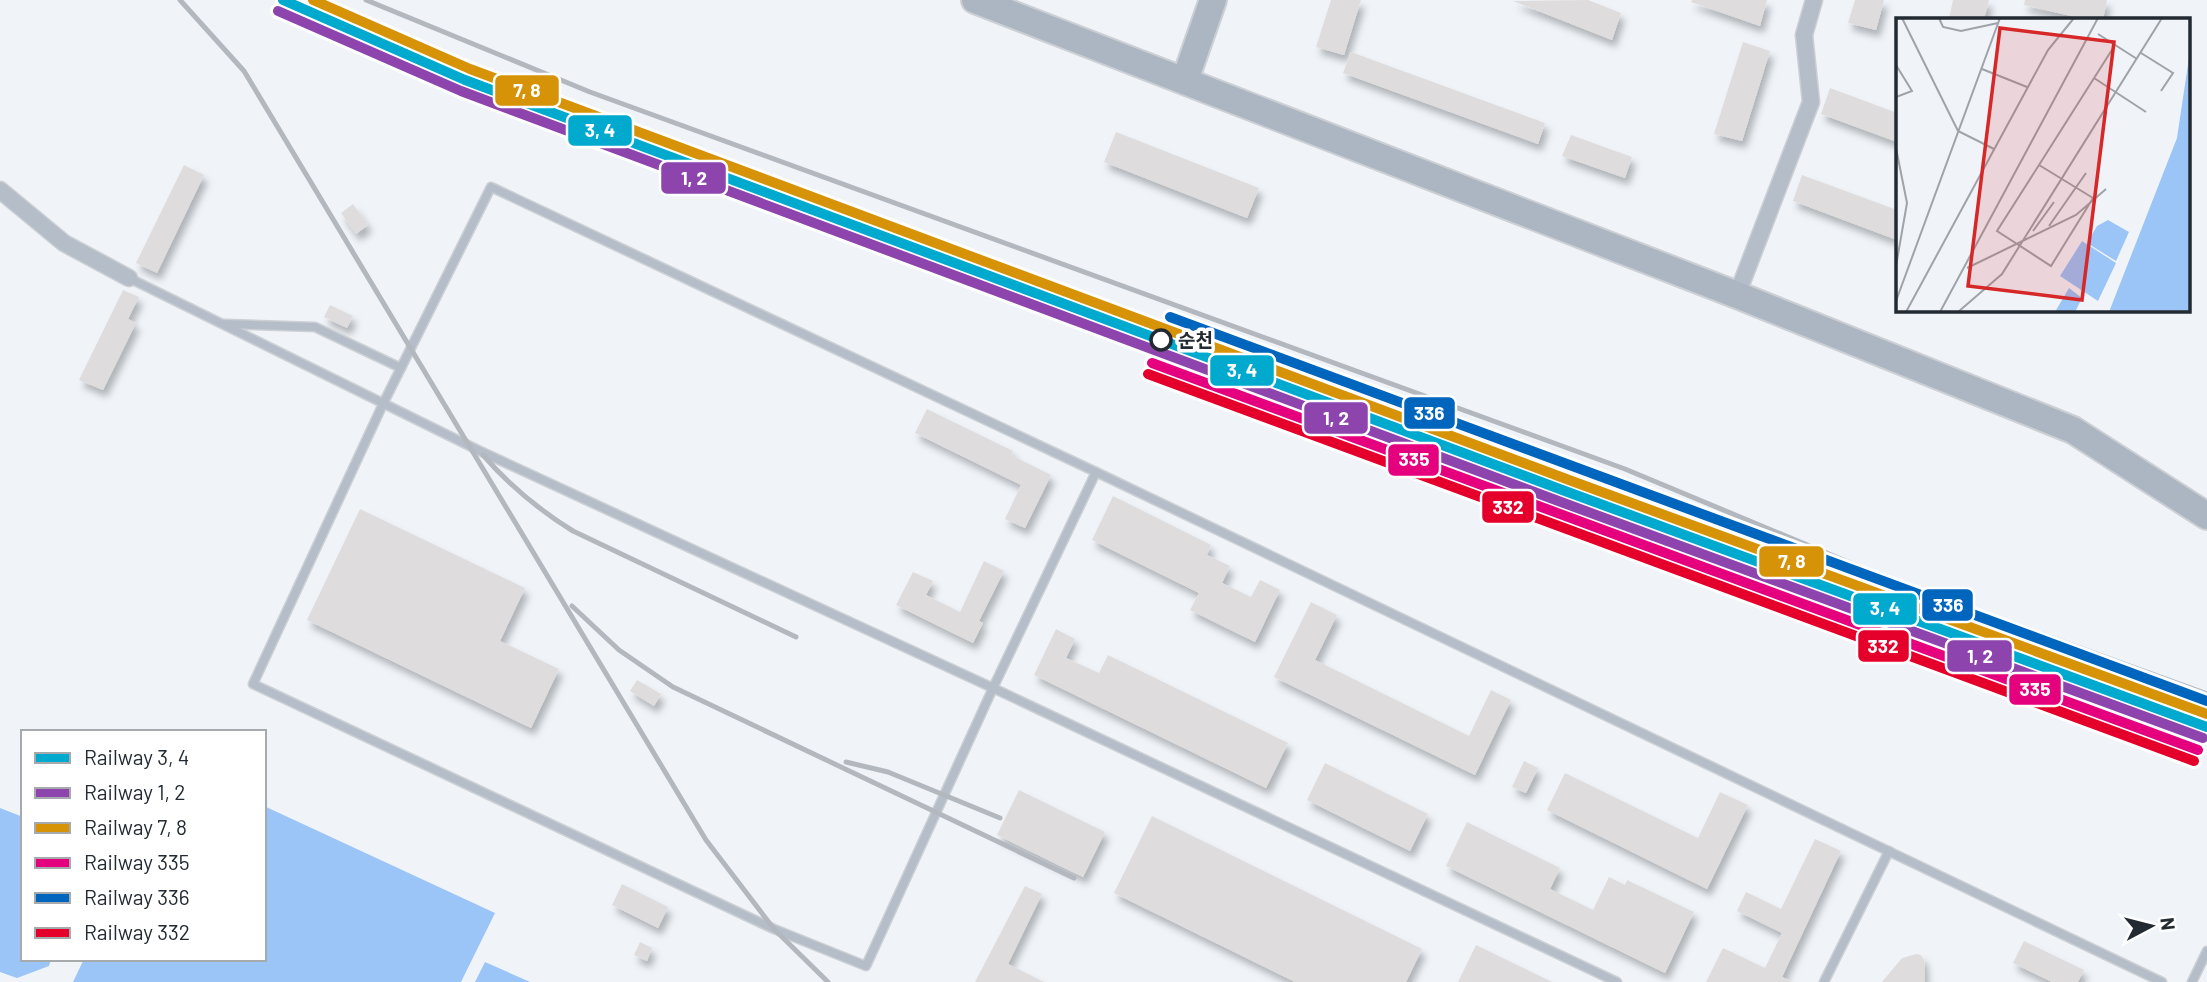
<svg xmlns="http://www.w3.org/2000/svg" width="2207" height="982" font-family="Barlow,'Noto Sans KR',sans-serif">
<style>
.water{fill:#9bc4f7}
.building{fill:#dfdcdd;filter:url(#shadow)}
.lines{fill:none;stroke-linecap:round;stroke-linejoin:round}
.service-casing{stroke:#ccd0d4;stroke-width:11}
.minor-casing{stroke:#ccd0d4;stroke-width:19}
.primary-casing{stroke:#ccd0d4;stroke-width:30}
.service{stroke:#b5bec8;stroke-width:8}
.minor{stroke:#b5bec8;stroke-width:16}
.primary{stroke:#acb5c2;stroke-width:26}
.rail{stroke:#b3b8bf;stroke-width:5}
.rail-1-casing{stroke:#fff;stroke-width:16}
.rail-2-casing{stroke:#fff;stroke-width:16}
.rail-3-casing{stroke:#fff;stroke-width:16}
.rail-4-casing{stroke:#fff;stroke-width:16}
.rail-5-casing{stroke:#fff;stroke-width:16}
.rail-6-casing{stroke:#fff;stroke-width:16}
.rail-1{stroke:#00a9ce;stroke-width:10}
.rail-2{stroke:#8e44ad;stroke-width:10}
.rail-3{stroke:#d79308;stroke-width:10}
.rail-4{stroke:#e5007d;stroke-width:10}
.rail-5{stroke:#0065bd;stroke-width:10}
.rail-6{stroke:#e4002b;stroke-width:10}
.stop-dot{fill:#fff;stroke:#232a32;stroke-width:3.5}
.labels{text-anchor:middle;stroke-width:7;stroke-linejoin:round;paint-order:stroke}
.stop-label{font-size:19px;font-weight:bold;fill:#232a32;stroke:#fff;text-anchor:start}
.inset-road{fill:none;stroke:#9ea3a9;stroke-width:2}
.view{fill:#d62828;fill-opacity:0.15;stroke:#d62828;stroke-width:3.5}
.inset-edge{fill:none;stroke:#232a32;stroke-width:3.5}
.line-badge{stroke:#fff;stroke-width:2.5}
.badge-label{font-size:19px;text-anchor:middle;font-weight:bold;fill:#fff}
</style>
<defs>
<filter id="shadow"><feDropShadow dx="4" dy="7" stdDeviation="3.5" flood-color="#0004"/></filter>
</defs>
<rect width="100%" height="100%" fill="#f0f4f9"/>
<g class="water">
<path d="M264,806l231,107 -34,69h-388l11,-23h180z"/>
<path d="M0,808l23,9v142h28l-2,7 -32,12 -17,-6z"/>
<path d="M485,962l45,20h-55z"/>
</g>
<g class="building">
<path d="M1331,0h30l-17,55 -28,-8z"/>
<path d="M1588,0l33,13 -9,27 -99,-39z"/>
<path d="M1692,0h75l-7,26 -69,-24z"/>
<path d="M1855,0h29l-8,30 -28,-7z"/>
<path d="M1953,0h36l-5,19h-35z"/>
<path d="M2025,0h82l-4,19h-19l-60,-14z"/>
<path d="M1743,42l27,9 -28,90 -28,-7z"/>
<path d="M1351,52l194,71 -7,21 -195,-71z"/>
<path d="M1830,88l67,25v29l-76,-28z"/>
<path d="M1116,132l143,56 -12,30 -143,-56z"/>
<path d="M1571,135l61,22 -7,21 -63,-22z"/>
<path d="M184,165l20,10 -47,98 -21,-10z"/>
<path d="M1802,175l95,35v30l-104,-39z"/>
<path d="M353,204l15,21 -12,9 -15,-21z"/>
<path d="M123,290l16,7 -11,22 8,4 -33,67 -24,-10z"/>
<path d="M330,305l23,11 -6,12 -23,-11z"/>
<path d="M927,409l86,42 -2,4 40,20 -26,53 -20,-9 16,-34 -106,-52z"/>
<path d="M1113,496l98,49 -4,10 23,11 -8,17 29,14 9,-17 20,10 -25,52 -65,-32 9,-17 -107,-53z"/>
<path d="M360,509l165,79 -25,53 59,28 -28,59 -224,-108z"/>
<path d="M984,561l20,10 -25,50 4,2 -10,20 -77,-38 17,-33 20,9 -7,14 34,17z"/>
<path d="M1311,602l26,13 -22,45 154,76 22,-46 20,10 -36,75 -201,-98z"/>
<path d="M1056,629l19,10 -9,19 33,15 9,-18 180,88 -22,45 -232,-113z"/>
<path d="M637,680l24,14 -7,12 -24,-15z"/>
<path d="M1524,761l14,7 -12,25 -14,-6z"/>
<path d="M1325,763l103,51 -18,37 -103,-51z"/>
<path d="M1565,773l133,65 22,-46 28,13 -41,84 -160,-79z"/>
<path d="M1019,790l86,42 -22,45 -86,-42z"/>
<path d="M1152,816l270,133 -16,33h-111l-181,-89z"/>
<path d="M1467,822l93,46 -10,21 43,21 16,-33 16,8 2,-5 67,32 -29,61 -219,-107z"/>
<path d="M1815,839l26,12 -59,126 11,5h-87l17,-34 42,20 17,-35 -45,-22 9,-19 35,17z"/>
<path d="M622,884l46,23 -10,21 -46,-23z"/>
<path d="M1025,886l17,8 -34,70 36,18h-69z"/>
<path d="M2024,941l60,29 -6,12h-26l-39,-19z"/>
<path d="M640,942l12,6 -5,13 -13,-6z"/>
<path d="M1476,945l76,37h-94z"/>
<path d="M1916,954l5,1 3,5 1,22h-43l20,-24z"/>
</g>
<g class="lines">
<defs>
<g id="service">
<path d="M491,187l605,285 -103,216 -127,278 -92,-37 -521,-245 130,-280z"/>
<path d="M129,278l351,173 513,237 624,294"/>
<path d="M225,324l90,3 86,41"/>
<path d="M1096,472l1066,510"/>
<path d="M1824,982l65,-131"/>
<path d="M2192,982l15,-31"/>
</g>
<g id="minor">
<path d="M0,190l64,53 65,35"/>
<path d="M1737,295l74,-193 -7,-67 10,-35"/>
</g>
<g id="primary">
<path d="M975,0l762,295 336,135 134,86"/>
<path d="M1185,80l28,-80"/>
</g>
</defs>
<use href="#service" class="service-casing"/>
<use href="#minor" class="minor-casing"/>
<use href="#primary" class="primary-casing"/>
<use href="#service" class="service"/>
<use href="#minor" class="minor"/>
<use href="#primary" class="primary"/>
<g class="rail">
<path d="M180,0l64,71 462,769 68,89 54,53"/>
<path d="M366,0l224,92 1035,377 259,108 323,117"/>
<path d="M483,455c26,30 56,55 90,76l223,106"/>
<path d="M572,606l47,44 54,37 401,191"/>
<path d="M846,762l42,10 112,46"/>
</g>
<defs>
<path id="rail-1" d="M283,0l182,80 1100,411 642,236"/>
<path id="rail-2" d="M278,11l183,80 1100,411 642,236"/>
<path id="rail-3" d="M313,0l157,69 1099,411 638,234"/>
<path id="rail-4" d="M1152,363l1046,387"/>
<path id="rail-5" d="M1170,317l1037,384"/>
<path id="rail-6" d="M1148,374l1046,387"/>
</defs>
<use href="#rail-1" class="rail-1-casing"/>
<use href="#rail-2" class="rail-2-casing"/>
<use href="#rail-3" class="rail-3-casing"/>
<use href="#rail-4" class="rail-4-casing"/>
<use href="#rail-5" class="rail-5-casing"/>
<use href="#rail-6" class="rail-6-casing"/>
<use href="#rail-1" class="rail-1"/>
<use href="#rail-2" class="rail-2"/>
<use href="#rail-3" class="rail-3"/>
<use href="#rail-4" class="rail-4"/>
<use href="#rail-5" class="rail-5"/>
<use href="#rail-6" class="rail-6"/>
</g>
<circle class="stop-dot" cx="1161" cy="340" r="10"/>
<g class="labels">
<g class="stop-label">
<text x="1178" y="347">순천</text>
</g>
</g>
<g transform="translate(1896 18)">
<rect width="294" height="294" fill="#f0f4f9"/>
<path d="M294,33v261h-81l68,-174zM212,202l21,12 -13,29 -29,-18 10,-17zM186,223l34,22 -18,38 -38,-25zM173,270l13,10 -7,14h-20z" fill="#9bc4f7"/>
<path class="inset-road" d="M6,0l56,113 36,18M43,0l4,9 18,4 37,-8M202,16l39,25M245,35l32,20 -12,18M0,47l16,26 -16,6M86,51l45,18M198,60l52,34M0,130l11,55 -11,63M143,147l54,33 -42,68 -54,-35zM143,147l76,-120M153,208l37,-53M137,213l21,-29M71,250l109,-53 30,-26M0,283l104,-283M10,294l142,-262 26,-32M44,294l158,-294M62,294l44,-38 160,-256"/>
<path class="view" d="M104,10l114,14 -32,258 -114,-14z"/>
<rect width="294" height="294" class="inset-edge"/>
</g>
<g class="line-badge">
<rect x="494" y="74" width="66" height="33" rx="7" fill="#d79308"/>
<rect x="567" y="114" width="66" height="33" rx="7" fill="#00a9ce"/>
<rect x="660" y="161" width="67" height="34" rx="7" fill="#8e44ad"/>
<rect x="1209" y="354" width="66" height="33" rx="7" fill="#00a9ce"/>
<rect x="1403" y="396" width="53" height="34" rx="7" fill="#0065bd"/>
<rect x="1303" y="401" width="66" height="34" rx="7" fill="#8e44ad"/>
<rect x="1387" y="443" width="53" height="34" rx="7" fill="#e5007d"/>
<rect x="1481" y="490" width="54" height="34" rx="7" fill="#e4002b"/>
<rect x="1758" y="545" width="67" height="33" rx="7" fill="#d79308"/>
<rect x="1921" y="588" width="53" height="34" rx="7" fill="#0065bd"/>
<rect x="1852" y="592" width="66" height="34" rx="7" fill="#00a9ce"/>
<rect x="1857" y="629" width="53" height="34" rx="7" fill="#e4002b"/>
<rect x="1946" y="639" width="67" height="34" rx="7" fill="#8e44ad"/>
<rect x="2008" y="673" width="54" height="33" rx="7" fill="#e5007d"/>
</g>
<g class="badge-label">
<text x="527" y="97">7, 8</text>
<text x="600" y="137">3, 4</text>
<text x="694" y="185">1, 2</text>
<text x="1242" y="377">3, 4</text>
<text x="1429" y="420">336</text>
<text x="1336" y="425">1, 2</text>
<text x="1414" y="466">335</text>
<text x="1508" y="514">332</text>
<text x="1792" y="568">7, 8</text>
<text x="1948" y="612">336</text>
<text x="1885" y="615">3, 4</text>
<text x="1883" y="653">332</text>
<text x="1980" y="663">1, 2</text>
<text x="2035" y="696">335</text>
</g>
<rect x="21" y="730" width="245" height="231" fill="#ffffff" stroke="#a7aaad" stroke-width="2"/>
<rect x="35" y="753" width="35" height="10" fill="#00a9ce" stroke="#a7aaad" stroke-width="2"/>
<text x="84" y="765" font-size="21" fill="#232a32">Railway 3, 4</text>
<rect x="35" y="788" width="35" height="10" fill="#8e44ad" stroke="#a7aaad" stroke-width="2"/>
<text x="84" y="800" font-size="21" fill="#232a32">Railway 1, 2</text>
<rect x="35" y="823" width="35" height="10" fill="#d79308" stroke="#a7aaad" stroke-width="2"/>
<text x="84" y="835" font-size="21" fill="#232a32">Railway 7, 8</text>
<rect x="35" y="858" width="35" height="10" fill="#e5007d" stroke="#a7aaad" stroke-width="2"/>
<text x="84" y="870" font-size="21" fill="#232a32">Railway 335</text>
<rect x="35" y="893" width="35" height="10" fill="#0065bd" stroke="#a7aaad" stroke-width="2"/>
<text x="84" y="905" font-size="21" fill="#232a32">Railway 336</text>
<rect x="35" y="928" width="35" height="10" fill="#e4002b" stroke="#a7aaad" stroke-width="2"/>
<text x="84" y="940" font-size="21" fill="#232a32">Railway 332</text>
<g transform="translate(2151 926) rotate(83)" stroke="#ffffff" stroke-width="5" paint-order="stroke">
<path d="M0-5L12 26L0 18L-12 26Z" fill="#232a32"/>
<text y="-10" font-size="19" font-weight="bold" text-anchor="middle" fill="#232a32">N</text>
</g>
</svg>
